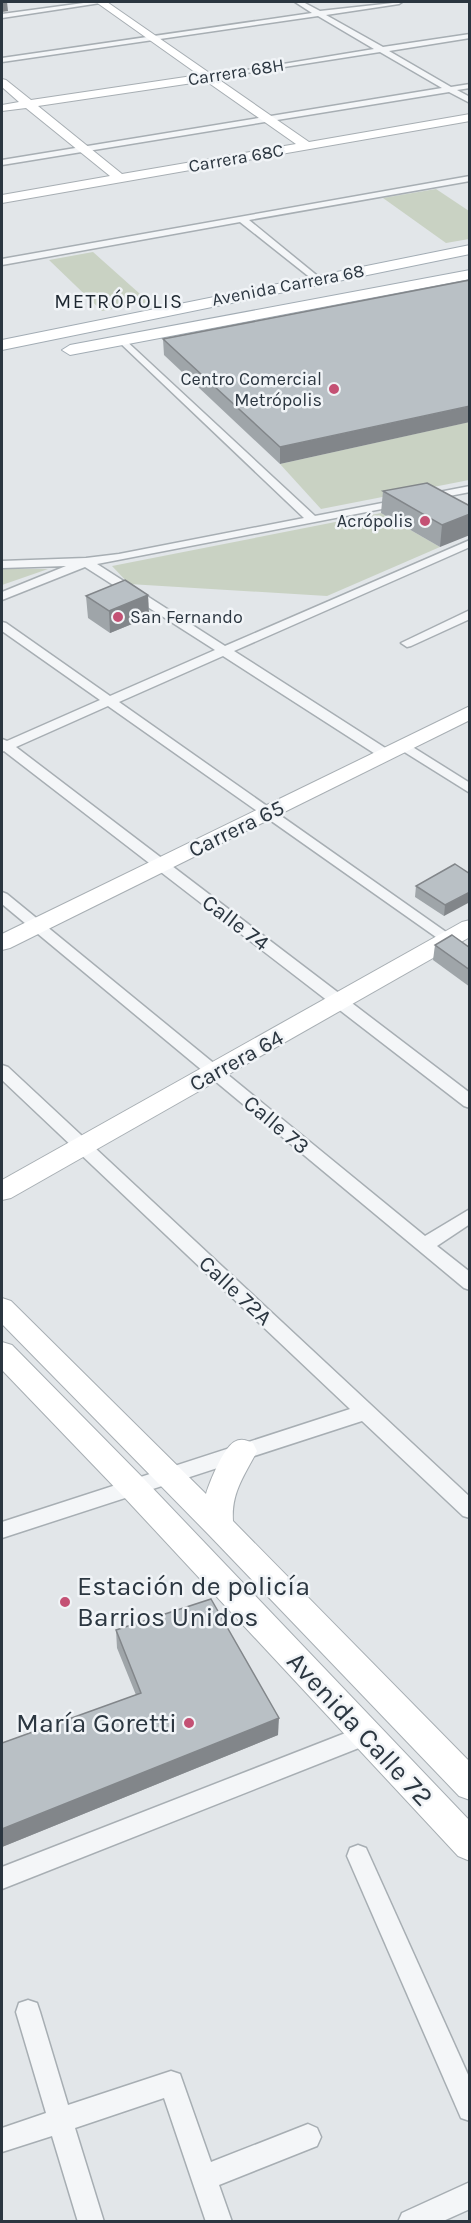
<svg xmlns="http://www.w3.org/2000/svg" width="471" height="2223" font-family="Karla,sans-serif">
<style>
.green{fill:#c9d2c3}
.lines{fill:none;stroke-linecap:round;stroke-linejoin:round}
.street-casing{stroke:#a7aeb3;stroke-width:3}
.secondary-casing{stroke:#a7aeb3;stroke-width:2}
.primary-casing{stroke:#a2acb4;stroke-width:2}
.street{fill:#f4f6f8;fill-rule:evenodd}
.secondary{fill:#fff;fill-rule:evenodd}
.primary{fill:#fff;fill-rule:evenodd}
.wall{fill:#9fa5a9}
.shaded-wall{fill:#82868a}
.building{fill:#b9c0c5;stroke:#82868a;stroke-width:1.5}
.poi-dot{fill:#c45174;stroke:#f1f4f7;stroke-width:2}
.labels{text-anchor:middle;stroke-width:5;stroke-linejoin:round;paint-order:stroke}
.far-street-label{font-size:18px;fill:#2b3640;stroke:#f1f4f7}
.far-poi-label{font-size:18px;fill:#2b3640;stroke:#f1f4f7;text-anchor:end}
.far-neighbourhood-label{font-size:20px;letter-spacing:1.5px;fill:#1d2730;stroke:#f1f4f7}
.street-label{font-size:22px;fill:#2b3640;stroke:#f1f4f7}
.near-poi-label{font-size:27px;fill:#2b3640;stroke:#f1f4f7;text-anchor:start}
.near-street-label{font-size:27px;fill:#2b3640;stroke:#f1f4f7}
</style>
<rect width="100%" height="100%" fill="#e2e6e9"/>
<g class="green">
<path d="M436,189l33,22v28l-23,4 -63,-45z"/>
<path d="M93,252l56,50 -47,9 -53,-51z"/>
<path d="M469,422v58l-148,29 -41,-45z"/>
<path d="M381,513l59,34 -113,49 -198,-12 -17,-18z"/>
<path d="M2,569h46l-46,16z"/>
</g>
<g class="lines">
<defs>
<g id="street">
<path d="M91,2h16l-105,16v-4z"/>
<path d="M295,2h8l17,9 82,-9 -3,2 -73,11 57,32 87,-13v4l-81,13 62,36 19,-3v4l-13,2 13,7v6l-21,-11 -447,73v-5l440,-72 -62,-36 -172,27 -4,-2 170,-28 -56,-33 -316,46v-4l310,-45z"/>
<path d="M470,176v5l-221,39 71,58 2,2 -5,3 -77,-61 -238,43v-6z"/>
<path d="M122,337l193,179 155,-30v6l-373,72 128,82 245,-106v7l-236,104 156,100 2,3 -2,3h-10l-157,-101 -104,46 337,237 -8,5 -5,-2 -335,-236 -92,41 454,346v15l-6,-2 -460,-355 -2,1v-13l5,2 93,-41 -98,-69v-9l4,1 104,73 105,-46 -130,-83 -83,33v-8l64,-26 -64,2v-7l84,-3 33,-4 185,-36 -185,-176 -2,-2z"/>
<path d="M470,610v9l-59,27 -4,1 -6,-4z"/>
<path d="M403,741l67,42v10l-72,-45 -2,-3z"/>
<path d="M2,892l5,2 418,342 45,-27v15l-33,22 33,26v18l-6,-2 -462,-384z"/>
<path d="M2,1065l6,2 462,430v21l-7,-2 -101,-95 -360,117v-16l348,-113 -348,-329z"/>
<path d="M366,1725l8,3 3,7 -3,7 -372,147v-22z"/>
<path d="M358,1845l8,3 104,231v42l-9,-3 -114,-262 3,-8z"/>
<path d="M28,2000l9,3 3,9 28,93 103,-34 9,3 31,88 97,-38 9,4 4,9 -4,9 -98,39 13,37h-26l-42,-124 -89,30 29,94h-26l-26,-86 -50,16v-24l44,-15 -30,-101 3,-9z"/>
<path d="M470,2182v27l-29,13h-43l4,-9z"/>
</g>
<g id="secondary">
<path d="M96,2h11l202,140 161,-28v7l-468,82v-8l108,-19 -84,-68 -24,3v-6l17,-3 -17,-15v-8l4,1 25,20 168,-25zM206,81l90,63 -174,30 -84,-68z"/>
<path d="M470,706v14l-460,228 -8,2v-16z"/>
<path d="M470,920v17l-459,261 -9,2v-20l460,-258z"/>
<path d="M2,1298l9,3 195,193c4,-13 17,-45 28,-52 7,-4 12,-2 19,1l4,8c-12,24 -26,41 -24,70l237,241v38l-11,-4 -250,-261 -207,-211z"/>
<path d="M2,1342l10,3 131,133 327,343v40l-12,-5 -335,-360 -121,-126z"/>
</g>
<g id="primary">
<path d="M470,245v9l-468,96v-10z"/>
<path d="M470,270v9l-400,76 -8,-5 8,-5z"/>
</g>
</defs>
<use href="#street" class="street-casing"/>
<use href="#secondary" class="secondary-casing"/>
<use href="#primary" class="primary-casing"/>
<use href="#street" class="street"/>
<use href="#secondary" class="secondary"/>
<use href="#primary" class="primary"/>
</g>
<g class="wall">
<path d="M470,280l-190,184 -116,-109 -1,-16z"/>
<path d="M383,491l87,15 -30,41 -59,-34z"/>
<path d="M148,595l1,22 -39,16 -22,-15 -2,-22z"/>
<path d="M470,874l-26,42 -29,-19 1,-11z"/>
<path d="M435,945l35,3v39l-37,-27z"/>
<path d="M116,1630l162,105 -276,112v-104l134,-48 -19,-47z"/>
</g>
<g class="shaded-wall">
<path d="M2,2h5l1,9 -6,1z"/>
<path d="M470,406v16l-190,42v-17z"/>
<path d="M470,514v21l-30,12 2,-22z"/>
<path d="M148,595l1,22 -39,16 -1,-22z"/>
<path d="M470,892v10l-26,14 1,-11z"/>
<path d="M279,1718l-1,17 -276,112v-18z"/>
</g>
<g class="building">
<path d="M470,280v126l-190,41 -117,-108z"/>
<path d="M427,483l43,23v8l-28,11 -59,-34z"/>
<path d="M125,580l23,15 -39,16 -23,-15z"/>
<path d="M455,864l15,10v18l-25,13 -29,-19z"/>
<path d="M452,935l18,13v22l-35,-25z"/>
<path d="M211,1599l68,119 -277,111v-86l139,-50 -25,-63z"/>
</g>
<g class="poi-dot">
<circle cx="334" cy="389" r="6"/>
<circle cx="425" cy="521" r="6"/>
<circle cx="118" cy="617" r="6"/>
<circle cx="65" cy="1602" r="6"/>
<circle cx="189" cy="1723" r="6"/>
</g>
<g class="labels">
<g class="far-street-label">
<text transform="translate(236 72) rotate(-9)" y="6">Carrera 68H</text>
<text transform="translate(236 158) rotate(-10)" y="6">Carrera 68C</text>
<text transform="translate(288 285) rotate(-11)" y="6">Avenida Carrera 68</text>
</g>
<g class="far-poi-label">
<text x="322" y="385">Centro Comercial<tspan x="322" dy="21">Metrópolis</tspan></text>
<text x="413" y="527">Acrópolis</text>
<text x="130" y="623" text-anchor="start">San Fernando</text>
</g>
<g class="far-neighbourhood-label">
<text x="119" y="308">METRÓPOLIS</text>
</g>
<g class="street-label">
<text transform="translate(236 828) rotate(-26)" y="8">Carrera 65</text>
<text transform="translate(236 922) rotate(37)" y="8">Calle 74</text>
<text transform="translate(236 1060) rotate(-29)" y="8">Carrera 64</text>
<text transform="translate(277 1124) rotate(40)" y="8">Calle 73</text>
<text transform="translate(236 1290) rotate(43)" y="8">Calle 72A</text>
</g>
<g class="near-poi-label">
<text x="77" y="1595">Estación de policía<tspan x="77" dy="31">Barrios Unidos</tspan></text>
<text x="177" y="1732" text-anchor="end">María Goretti</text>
</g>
<g class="near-street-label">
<text transform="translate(360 1729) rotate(47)" y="9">Avenida Calle 72</text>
</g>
</g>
<rect width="471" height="2223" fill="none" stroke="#2b3640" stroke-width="6"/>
</svg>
